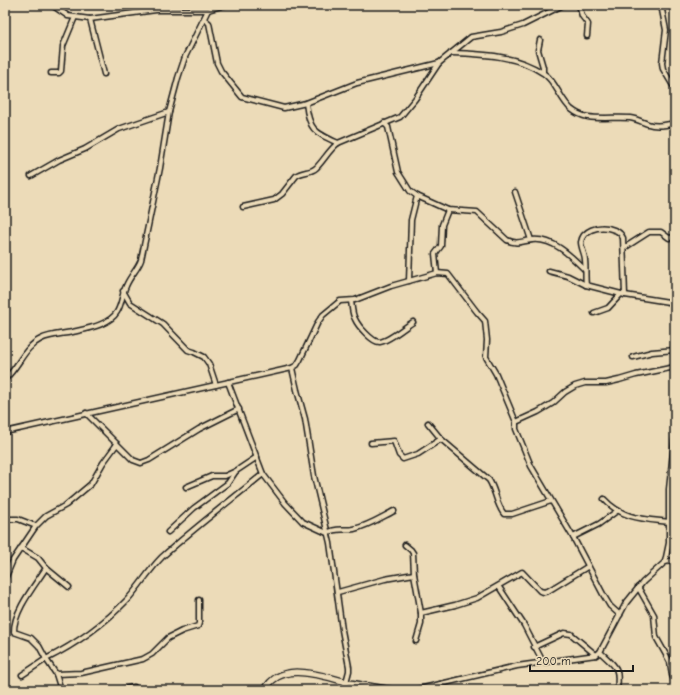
<svg xmlns="http://www.w3.org/2000/svg" width="680" height="695" font-family="'Comic Neue',sans-serif">
<style>
.lines{fill:none;stroke-linecap:round;stroke-linejoin:round}
.street-casing{stroke:#1c1c1c;stroke-width:7}
.secondary-casing{stroke:#1c1c1c;stroke-width:8}
.street{stroke:#ecdbb8;stroke-width:4}
.secondary{stroke:#ecdbb8;stroke-width:5.5}
</style>
<rect width="100%" height="100%" fill="#ecdbb8"/>
<filter id="ink" filterUnits="userSpaceOnUse"><feTurbulence type="fractalNoise" baseFrequency=".025" numOctaves="2"/><feDisplacementMap in="SourceGraphic" scale="8" xChannelSelector="R" yChannelSelector="G"/><feConvolveMatrix kernelMatrix="1 2 1 2 8 2 1 2 1" color-interpolation-filters="sRGB"/></filter>
<g filter="url(#ink)">
<g class="lines">
<defs>
<g id="street">
<path d="M52,5l16,11 22,3 66,-9h52l17,-5"/>
<path d="M579,5l3,11 6,8 -1,12"/>
<path d="M661,5l5,25 -4,33 1,6 12,20"/>
<path d="M90,19l14,55"/>
<path d="M204,19l5,4 8,40 4,8 21,26 42,11 22,-5 51,-20 82,-20"/>
<path d="M540,40l-2,10 5,17v5"/>
<path d="M451,53c31,1 65,2 92,20 12,7 17,26 28,36 5,4 11,7 17,8 13,2 29,0 42,1 7,1 12,4 18,6 8,3 19,1 27,-1"/>
<path d="M51,73h8l2,-2 2,-25 12,-29"/>
<path d="M306,103c3,27 8,29 32,40"/>
<path d="M384,123l4,4 10,45 12,19 7,5 31,14 29,2 30,28c10,5 15,1 25,0 22,-2 39,16 53,30"/>
<path d="M31,176l28,-16 26,-11 34,-20 50,-17"/>
<path d="M515,192l16,48"/>
<path d="M243,207l31,-7 8,-6 14,-18c6,-5 15,-3 20,-8 8,-8 13,-18 22,-25l62,-26 15,-18 24,-36 32,-26 30,-5 22,-7 40,-20"/>
<path d="M624,248l25,-16h12l8,6 6,-1"/>
<path d="M549,271l19,5 18,9 39,10 50,8"/>
<path d="M437,273l-2,-19 6,-8 1,-21 6,-15"/>
<path d="M409,281l2,-61 6,-24"/>
<path d="M586,285c-1,-8 0,-17 -1,-25 0,-6 -4,-12 -4,-18 2,-12 17,-16 27,-14 7,2 12,3 15,10l2,57"/>
<path d="M123,291l7,12 33,21 25,26 6,2 10,5 5,7 7,21"/>
<path d="M351,301c1,6 1,13 4,18 3,7 18,24 25,23 9,-1 25,-15 33,-20"/>
<path d="M594,313l14,-5 13,-14"/>
<path d="M633,357l19,-5 23,-2"/>
<path d="M292,368l5,22 8,29 9,57 16,67 12,87 7,37v4l-5,19"/>
<path d="M5,379c14,-12 19,-32 36,-40 10,-5 25,-5 36,-8 13,-3 33,-7 40,-19 5,-8 5,-18 9,-26 4,-10 12,-17 15,-26l19,-92 9,-56 9,-34 7,-21 23,-47"/>
<path d="M228,382l35,92 22,29 18,19 24,11c9,-6 18,-2 27,-4 14,-3 28,-12 40,-18"/>
<path d="M86,413l47,47 8,3 8,-3 50,-31 40,-20"/>
<path d="M516,422l22,-10 15,-9 12,-11 10,-6 10,-3h21l13,-3 17,-5 39,-8"/>
<path d="M428,423l13,16 48,41c7,11 7,24 15,34h8l39,-13"/>
<path d="M5,432l287,-64 5,-3 3,-5 18,-38 5,-7 17,-14 15,-1 36,-14 46,-13 11,1 29,38 8,9 2,19 -1,17 10,17 20,48v7l15,37 42,71 31,59 6,10 10,9"/>
<path d="M371,443l23,-2 5,14 4,4 15,-5 23,-15"/>
<path d="M186,487l26,-11h13l11,-5 21,-14"/>
<path d="M604,499c18,20 40,20 65,23"/>
<path d="M5,519h13l18,7"/>
<path d="M168,532l26,-24 34,-25 8,-12"/>
<path d="M573,537l26,-13 18,-13"/>
<path d="M405,545l6,5 2,3 1,21 7,39v11l-5,17"/>
<path d="M21,548l17,10 8,10c-11,17 -33,44 -32,64l17,6 8,8 7,13 -24,16"/>
<path d="M665,562l10,-2"/>
<path d="M46,568l23,19"/>
<path d="M5,579l8,-19 23,-34 10,-10 20,-11 25,-21 12,-21 14,-19"/>
<path d="M499,587l25,38 19,37"/>
<path d="M638,587l16,28 2,22 14,25 2,13 3,8"/>
<path d="M338,592l47,-13 29,-5"/>
<path d="M421,613l34,-8 22,-7 45,-26 18,19 4,1 4,-1 39,-24"/>
<path d="M534,647l30,-14 7,1 25,21"/>
<path d="M600,652c16,15 20,15 17,38"/>
<path d="M56,674l25,-1 62,-14 9,-5 16,-16 14,-7 16,-5 1,-3v-23"/>
<path d="M347,682l48,8h20l102,-24 79,-11 4,-3 26,-49 17,-21 22,-20 4,-19v-54l6,-56"/>
<path d="M61,690l-5,-16 -10,-15c32,-16 57,-34 81,-59 13,-14 22,-30 35,-43 32,-29 68,-56 101,-83"/>
<path d="M119,690l15,-3"/>
<path d="M439,690l1,-6"/>
<path d="M673,690h2"/>
</g>
<path id="secondary" d="M265,690c16,-30 56,-14 82,-8"/>
</defs>
<use href="#street" class="street-casing"/>
<use href="#secondary" class="secondary-casing"/>
<use href="#street" class="street"/>
<use href="#secondary" class="secondary"/>
</g>
</g>
<rect width="680" height="695" fill="none" stroke="#ecdbb8" stroke-width="20"/>
<rect x="10" y="10" width="660" height="675" fill="none" stroke="#1c1c1c" stroke-width="1.5" filter="url(#ink)"/>
<path d="M530 665v6h103v-6" fill="none" stroke="#1c1c1c" stroke-width="2"/>
<text x="536" y="665" font-size="12" fill="#1c1c1c" stroke="#ecdbb8" stroke-width="3" paint-order="stroke">200 m</text>
</svg>
